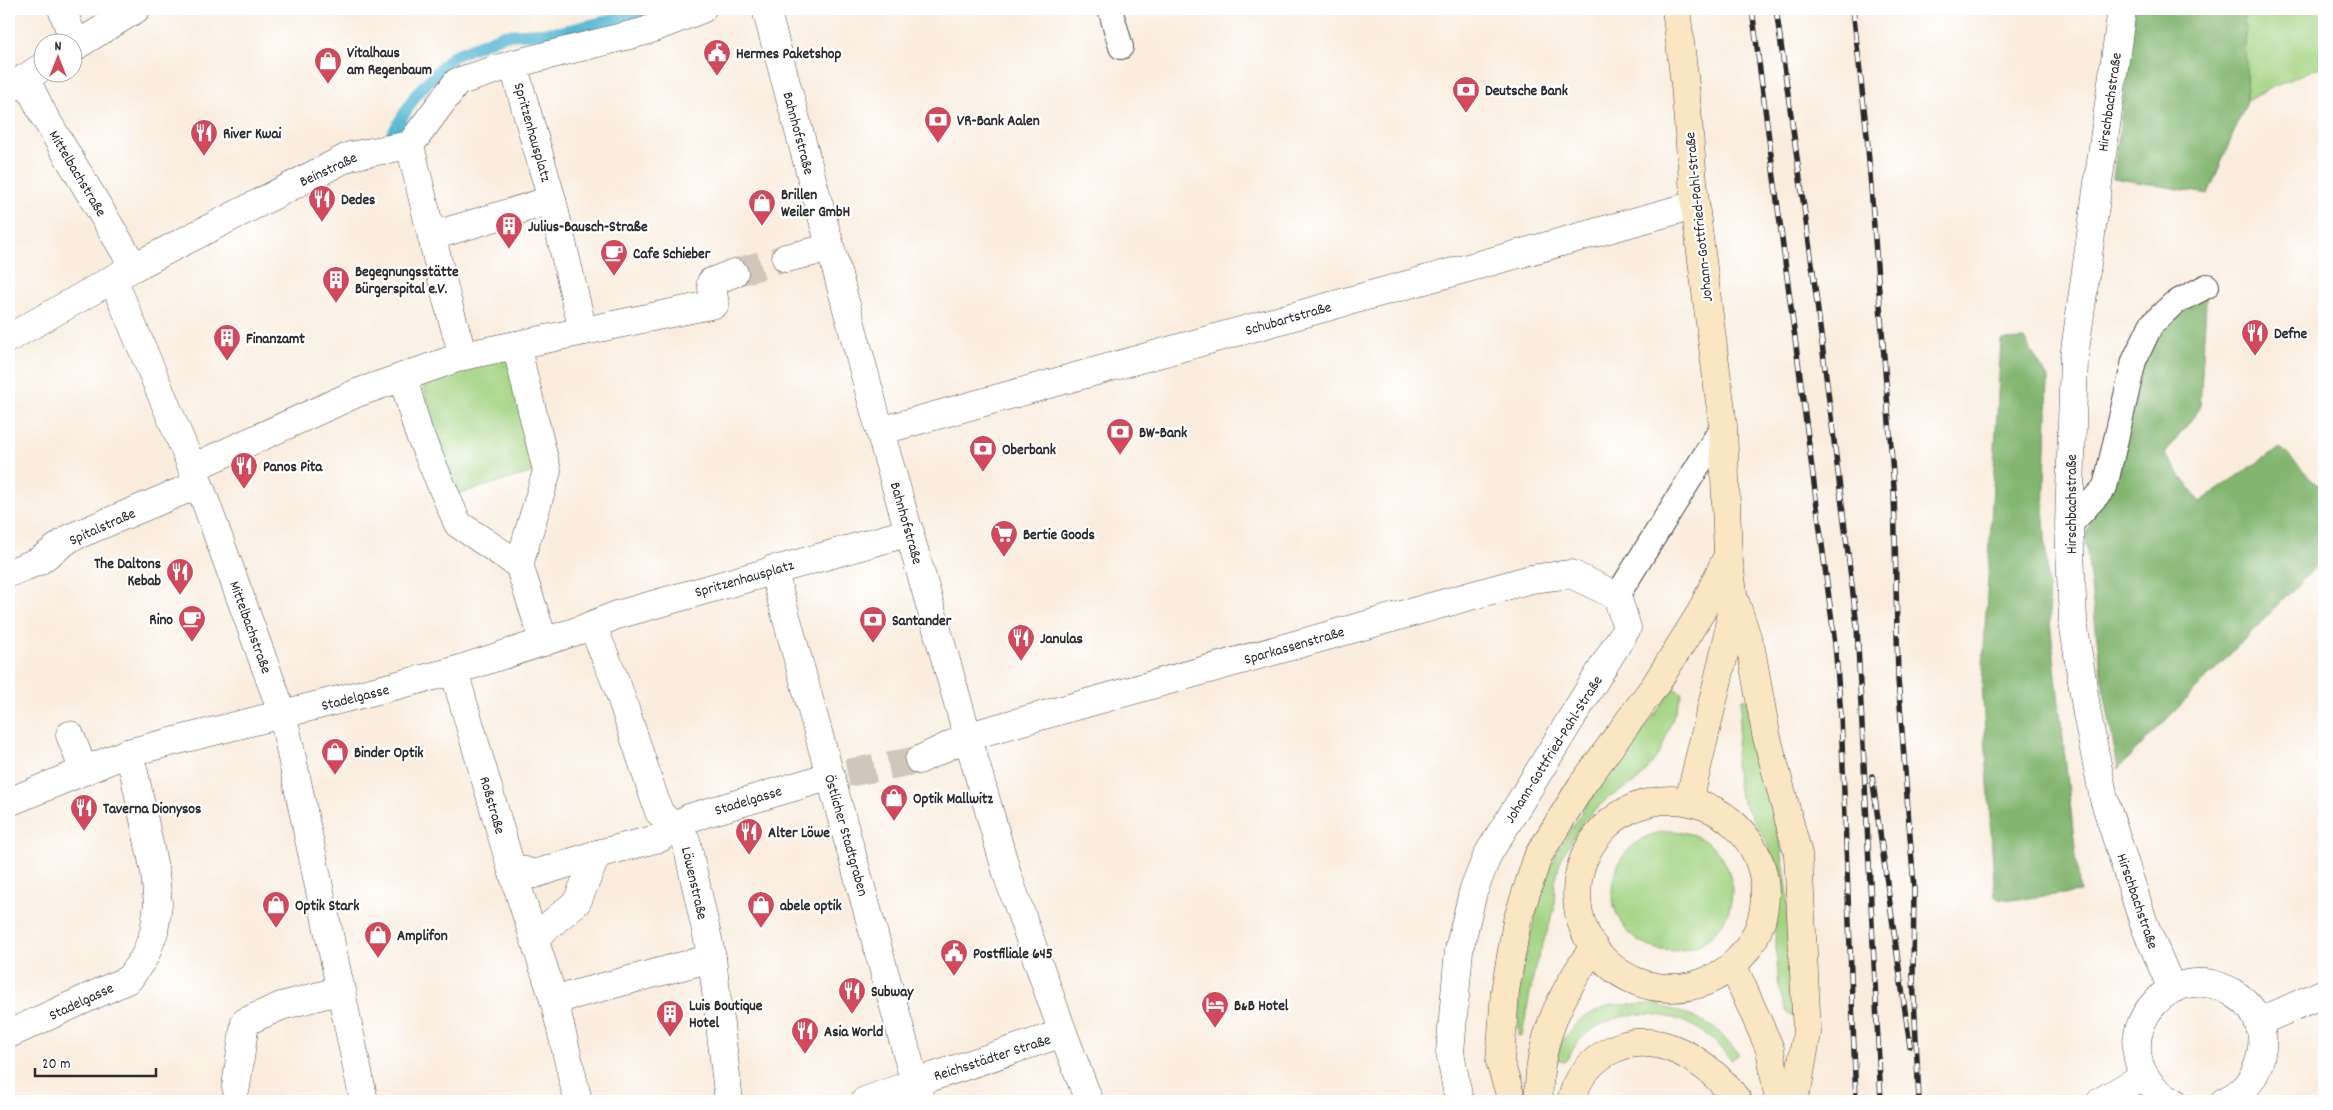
<svg xmlns="http://www.w3.org/2000/svg" width="2333" height="1110" font-family="Dekko,sans-serif">
<style>
.green{fill:#a3d382;stroke:#677f56}
.forest{fill:#82b570;stroke:#56704e}
.lines{fill:none;stroke-linecap:round;stroke-linejoin:round}
.stream{stroke:#54b8d3;stroke-width:12}
.pedestrian-tunnel{stroke:#d1c6ba;stroke-width:28;stroke-dasharray:28 14;stroke-linecap:butt}
.minor-tunnel{stroke:#d1c6ba;stroke-width:28;stroke-dasharray:28 14;stroke-linecap:butt}
.service-casing{stroke:#4a4846;stroke-width:26}
.pedestrian-casing{stroke:#4a4846;stroke-width:29}
.minor-casing{stroke:#4a4846;stroke-width:29}
.tertiary-casing{stroke:#4a4846;stroke-width:29}
.secondary-casing{stroke:#4a4846;stroke-width:29}
.service{stroke:#fff;stroke-width:24}
.pedestrian{stroke:#fff;stroke-width:28}
.minor{stroke:#fff;stroke-width:28}
.tertiary{stroke:#fff;stroke-width:28}
.secondary{stroke:#fbe6c4;stroke-width:28}
.rail-casing{stroke:#2b2b2b;stroke-width:5.5}
.rail{stroke:#fff;stroke-width:4;stroke-dasharray:11;stroke-linecap:butt}
.labels{text-anchor:middle;stroke-width:4.5;stroke-linejoin:round;paint-order:stroke}
.poi-label{font-size:15px;font-weight:bold;fill:#2b2b2b;stroke:#fff;text-anchor:start}
.street-label{font-size:15px;fill:#2b2b2b;stroke:#fff}
</style>
<rect width="100%" height="100%" fill="#fff"/>
<filter id="ink" filterUnits="userSpaceOnUse"><feTurbulence type="fractalNoise" baseFrequency=".02" numOctaves="2"/><feDisplacementMap in="SourceGraphic" scale="10" xChannelSelector="R" yChannelSelector="G"/><feConvolveMatrix kernelMatrix="1 2 1 2 8 2 1 2 1" color-interpolation-filters="sRGB"/></filter>
<filter id="wash" filterUnits="userSpaceOnUse"><feTurbulence type="fractalNoise" baseFrequency=".0096" numOctaves="4" result="noise"/><feDisplacementMap in="SourceGraphic" scale="20" xChannelSelector="R" yChannelSelector="G"/><feGaussianBlur stdDeviation="1.12" result="paint"/><feColorMatrix in="noise" values="0 0 0 0 0 0 0 0 0 0 0 0 0 0 0 0 0 1.4 0 .05"/><feComposite in="paint" operator="in"/></filter>
<g filter="url(#wash)">
<rect width="100%" height="100%" fill="#faedde"/>
<g class="green">
<path d="M2244,9h80v56l-51,22 -26,14z"/>
<path d="M509,354l32,116 -87,25 -33,-117z"/>
<path d="M1673,688l9,5 -22,60 -21,27 -31,18 -25,23 -22,37 -6,24 -1,29 -19,56 -13,68 -4,1 4,-65 17,-71 17,-47 42,-67 32,-36z"/>
<path d="M1742,699h5l10,66 22,70 8,54 8,129 -9,-7 -7,-22 -4,-56 4,-43 -3,-25 -13,-30 -23,-38 -5,-33z"/>
<circle cx="1672" cy="891" r="60"/>
<path d="M1654,1004l33,10 29,15 23,25 -8,6c-8,-8 -15,-19 -24,-25 -34,-27 -91,-29 -124,2 -7,6 -12,17 -18,25l-9,-2 6,-19 20,-23 28,-13z"/>
</g>
<g class="forest">
<path d="M2135,9h109l3,92 -39,93 -95,-16z"/>
<path d="M2207,286l-7,122 -35,46 35,48 80,-55 44,45v66l-206,211 -16,-89 -17,-144 20,-49 46,-162z"/>
<path d="M2024,339l24,39 -4,141 6,103 30,270 -69,8 -16,-3 -13,-212 19,-345z"/>
</g>
<g class="lines">
<path class="stream" d="M392,134l25,-41 36,-37 51,-21 56,-3 74,-17 13,-6"/>
</g>
</g>
<g filter="url(#ink)">
<g class="lines">
<path class="pedestrian-tunnel" d="M734,273l52,-15"/>
<path class="minor-tunnel" d="M847,773l72,-13"/>
<defs>
<g id="service">
<path d="M1110,9l11,38"/>
<path d="M2069,526l36,-39 29,-126 17,-36 22,-21 34,-18"/>
<path d="M1617,596l106,-170"/>
</g>
<g id="pedestrian">
<path d="M513,64l39,136 31,131"/>
<path d="M25,78l19,38 90,151"/>
<path d="M410,145l37,155 16,56"/>
<path d="M432,236l120,-36"/>
<path d="M786,258l44,-10"/>
<path d="M113,279l86,205 84,231 81,386"/>
<path d="M9,338l125,-71 216,-111 60,-11 47,-63 56,-18 133,-33 56,-22"/>
<path d="M516,345l31,126 -28,94"/>
<path d="M403,377l15,54 40,93 61,41 25,77"/>
<path d="M192,468l165,-75 106,-37 252,-52 -4,-22 23,-9"/>
<path d="M9,573l30,-12 31,-23 129,-54"/>
<path d="M592,625l25,60 42,127 27,28 26,118 17,143"/>
<path d="M454,671l57,196 43,133 24,101"/>
<path d="M70,735l14,36"/>
<path d="M9,802l118,-49 327,-82 126,-41 37,-15 293,-83"/>
<path d="M511,867l24,7 62,-20 63,-16 29,-20 142,-42"/>
<path d="M534,938l43,-36 20,-48"/>
<path d="M554,1000l158,-42"/>
<path d="M9,1034l120,-55 16,-23 9,-24 4,-28 -3,-31 -21,-101 -7,-19"/>
<path d="M236,1087l9,-65 36,-16 61,-16"/>
<path d="M865,1101l49,-18"/>
</g>
<g id="minor">
<path d="M62,9l14,37"/>
<path d="M766,9l114,422 128,446 55,156 26,68"/>
<path d="M72,48l64,-39"/>
<path d="M9,89l33,-22"/>
<path d="M880,431l815,-226"/>
<path d="M773,569l147,532"/>
<path d="M919,760l50,-24 562,-157 40,-5 46,22 10,32 -139,226 -15,38 -14,58 -9,102 9,49"/>
<path d="M2259,1022l65,-29"/>
<path d="M914,1083l149,-50"/>
<path d="M2101,1101l44,-25"/>
</g>
<g id="tertiary">
<path d="M2122,9l-48,349 -5,168 4,95 14,93 17,85 40,125 28,65"/>
<path d="M2173,1101c-5,-3 -11,-6 -16,-10 -57,-53 18,-147 86,-91 13,11 21,32 19,48 -3,24 -14,43 -37,53"/>
</g>
<g id="secondary">
<path d="M1676,9l9,76 10,120 28,221 5,129 5,38 -6,49 -38,159"/>
<path d="M1735,601l16,48 15,85 32,120 9,179 -9,52 -7,16"/>
<circle cx="1671" cy="894" r="94"/>
<path d="M1733,966l37,83 9,52"/>
<path d="M1512,1101l-12,-39 5,-71 12,-70 21,-65 44,-71 74,-101 45,-72 27,-57"/>
<path d="M1539,1101c-3,-57 22,-108 55,-154"/>
<path d="M1571,1101c5,-20 17,-37 35,-48 49,-29 103,9 132,48"/>
</g>
</defs>
<use href="#service" class="service-casing"/>
<use href="#pedestrian" class="pedestrian-casing"/>
<use href="#minor" class="minor-casing"/>
<use href="#tertiary" class="tertiary-casing"/>
<use href="#secondary" class="secondary-casing"/>
<use href="#service" class="service"/>
<use href="#pedestrian" class="pedestrian"/>
<use href="#minor" class="minor"/>
<use href="#tertiary" class="tertiary"/>
<use href="#secondary" class="secondary"/>
<defs>
<g id="rail">
<path d="M1752,9l83,635 6,71 15,386"/>
<path d="M1776,9l37,262 44,355 24,475"/>
<path d="M1853,9l14,126 27,352 4,192 16,209 -1,88 6,125"/>
<path d="M1872,776l38,270"/>
</g>
</defs>
<use href="#rail" class="rail-casing"/>
<use href="#rail" class="rail"/>
</g>
</g>
<defs>
<symbol id="civic-pin" viewBox="-11 -11 22 30"><path d="M0 17L-7.5 6A9.5 9.5 0 1 1 7.5 6Z" fill="#d1495b" stroke="#fff"/><path d="M-.6-6.5H3V-4.5H.6V-3L4-1V1h2V6H-6V1h2V-1L-.6-3ZM-1.2 2.5V6h2.4V2.5Z" fill="#fff"/></symbol>
<symbol id="shop-pin" viewBox="-11 -11 22 30"><path d="M0 17L-7.5 6A9.5 9.5 0 1 1 7.5 6Z" fill="#d1495b" stroke="#fff"/><path d="M-5-2.5h2.3a2.7 3.5 0 0 1 5.4 0H5L5.5 6h-11ZM-1.5-2.5h3a1.5 2.3 0 0 0-3 0Z" fill="#fff"/></symbol>
<symbol id="bank-pin" viewBox="-11 -11 22 30"><path d="M0 17L-7.5 6A9.5 9.5 0 1 1 7.5 6Z" fill="#d1495b" stroke="#fff"/><path d="M-6-4H6V4H-6ZM0-2.3a2.3 2.3 0 1 0 0 4.6a2.3 2.3 0 1 0 0-4.6Z" fill="#fff"/></symbol>
<symbol id="restaurant-pin" viewBox="-11 -11 22 30"><path d="M0 17L-7.5 6A9.5 9.5 0 1 1 7.5 6Z" fill="#d1495b" stroke="#fff"/><path d="M-5-6h1v4h1v-4h1v4h1v-4h1v5L-1.5 .5V6h-2V.5L-5-1ZM5-6V6H3V1.5H1.5Q1.5-4 5-6Z" fill="#fff"/></symbol>
<symbol id="building-pin" viewBox="-11 -11 22 30"><path d="M0 17L-7.5 6A9.5 9.5 0 1 1 7.5 6Z" fill="#d1495b" stroke="#fff"/><path d="M-4-6H4V6H1V3H-1V6H-4ZM-2.5-4.3h1.7v1.8h-1.7ZM.8-4.3h1.7v1.8H.8ZM-2.5-1h1.7V.8h-1.7ZM.8-1h1.7V.8H.8Z" fill="#fff"/></symbol>
<symbol id="cafe-pin" viewBox="-11 -11 22 30"><path d="M0 17L-7.5 6A9.5 9.5 0 1 1 7.5 6Z" fill="#d1495b" stroke="#fff"/><path d="M-5.5-4.5H6V0H3Q3 3.5 0 3.5H-2.5Q-5.5 3.5-5.5 0ZM3-3.2v2h1.7v-2ZM-6 4.5H4V6H-6Z" fill="#fff"/></symbol>
<symbol id="supermarket-pin" viewBox="-11 -11 22 30"><path d="M0 17L-7.5 6A9.5 9.5 0 1 1 7.5 6Z" fill="#d1495b" stroke="#fff"/><path d="M-6-5.5h2.5l.6 2H6L4.5 2H-2.5L-4.4-4H-6ZM-1.5 3.2a1.3 1.3 0 1 0 .1 0ZM3 3.2a1.3 1.3 0 1 0 .1 0Z" fill="#fff"/></symbol>
<symbol id="hotel-pin" viewBox="-11 -11 22 30"><path d="M0 17L-7.5 6A9.5 9.5 0 1 1 7.5 6Z" fill="#d1495b" stroke="#fff"/><path d="M-6-4.5h1.5V1H6V5H4.5V3h-9V5H-6ZM-4 0a1.8 1.8 0 1 1 3.6 0ZM.5 0V-2.5h3Q6-2.5 6 0Z" fill="#fff"/></symbol>
</defs>
<g fill-rule="evenodd">
<use href="#civic-pin" x="701" y="37" width="32" height="43"/>
<use href="#shop-pin" x="312" y="45" width="32" height="43"/>
<use href="#bank-pin" x="1450" y="74" width="32" height="43"/>
<use href="#bank-pin" x="922" y="104" width="32" height="43"/>
<use href="#restaurant-pin" x="188" y="117" width="32" height="43"/>
<use href="#restaurant-pin" x="306" y="183" width="32" height="43"/>
<use href="#shop-pin" x="746" y="187" width="32" height="43"/>
<use href="#building-pin" x="493" y="210" width="32" height="43"/>
<use href="#cafe-pin" x="598" y="237" width="32" height="43"/>
<use href="#building-pin" x="320" y="264" width="32" height="43"/>
<use href="#restaurant-pin" x="2239" y="317" width="32" height="43"/>
<use href="#building-pin" x="211" y="322" width="32" height="43"/>
<use href="#bank-pin" x="1104" y="416" width="32" height="43"/>
<use href="#bank-pin" x="967" y="433" width="32" height="43"/>
<use href="#restaurant-pin" x="228" y="450" width="32" height="43"/>
<use href="#supermarket-pin" x="988" y="518" width="32" height="43"/>
<use href="#restaurant-pin" x="164" y="556" width="32" height="43"/>
<use href="#cafe-pin" x="176" y="603" width="32" height="43"/>
<use href="#bank-pin" x="857" y="604" width="32" height="43"/>
<use href="#restaurant-pin" x="1005" y="622" width="32" height="43"/>
<use href="#shop-pin" x="319" y="736" width="32" height="43"/>
<use href="#shop-pin" x="878" y="782" width="32" height="43"/>
<use href="#restaurant-pin" x="68" y="792" width="32" height="43"/>
<use href="#restaurant-pin" x="733" y="816" width="32" height="43"/>
<use href="#shop-pin" x="260" y="889" width="32" height="43"/>
<use href="#shop-pin" x="745" y="889" width="32" height="43"/>
<use href="#shop-pin" x="362" y="919" width="32" height="43"/>
<use href="#civic-pin" x="938" y="937" width="32" height="43"/>
<use href="#restaurant-pin" x="836" y="975" width="32" height="43"/>
<use href="#hotel-pin" x="1199" y="989" width="32" height="43"/>
<use href="#building-pin" x="654" y="998" width="32" height="43"/>
<use href="#restaurant-pin" x="789" y="1015" width="32" height="43"/>
</g>
<g class="labels">
<g class="poi-label">
<text x="347" y="57">Vitalhaus<tspan x="347" dy="17">am Regenbaum</tspan></text>
<text x="736" y="58">Hermes Paketshop</text>
<text x="1485" y="95">Deutsche Bank</text>
<text x="957" y="125">VR-Bank Aalen</text>
<text x="223" y="138">River Kwai</text>
<text x="781" y="199">Brillen<tspan x="781" dy="17">Weiler GmbH</tspan></text>
<text x="341" y="204">Dedes</text>
<text x="528" y="231">Julius-Bausch-Straße</text>
<text x="633" y="258">Cafe Schieber</text>
<text x="355" y="276">Begegnungsstätte<tspan x="355" dy="17">Bürgerspital e.V.</tspan></text>
<text x="2274" y="338">Defne</text>
<text x="246" y="343">Finanzamt</text>
<text x="1139" y="437">BW-Bank</text>
<text x="1002" y="454">Oberbank</text>
<text x="263" y="471">Panos Pita</text>
<text x="1023" y="539">Bertie Goods</text>
<text x="161" y="568" text-anchor="end">The Daltons<tspan x="161" dy="17">Kebab</tspan></text>
<text x="173" y="624" text-anchor="end">Rino</text>
<text x="892" y="625">Santander</text>
<text x="1040" y="643">Janulas</text>
<text x="354" y="757">Binder Optik</text>
<text x="913" y="803">Optik Mallwitz</text>
<text x="103" y="813">Taverna Dionysos</text>
<text x="768" y="837">Alter Löwe</text>
<text x="295" y="910">Optik Stark</text>
<text x="780" y="910">abele optik</text>
<text x="397" y="940">Amplifon</text>
<text x="973" y="958">Postfiliale 645</text>
<text x="871" y="996">Subway</text>
<text x="689" y="1010">Luis Boutique<tspan x="689" dy="17">Hotel</tspan></text>
<text x="1234" y="1010">B&amp;B Hotel</text>
<text x="824" y="1036">Asia World</text>
</g>
<g class="street-label">
<text transform="translate(2109 102) rotate(-82)" y="5">Hirschbachstraße</text>
<text transform="translate(533 132) rotate(74)" y="5">Spritzenhausplatz</text>
<text transform="translate(799 133) rotate(75)" y="5">Bahnhofstraße</text>
<text transform="translate(328 169) rotate(-25)" y="5">Beinstraße</text>
<text transform="translate(78 173) rotate(59)" y="5">Mittelbachstraße</text>
<text transform="translate(1698 217) rotate(-96)" y="5">Johann-Gottfried-Pahl-Straße</text>
<text transform="translate(1288 318) rotate(-16)" y="5">Schubartstraße</text>
<text transform="translate(2071 504) rotate(-90)" y="5">Hirschbachstraße</text>
<text transform="translate(907 523) rotate(74)" y="5">Bahnhofstraße</text>
<text transform="translate(102 526) rotate(-24)" y="5">Spitalstraße</text>
<text transform="translate(744 578) rotate(-16)" y="5">Spritzenhausplatz</text>
<text transform="translate(251 627) rotate(70)" y="5">Mittelbachstraße</text>
<text transform="translate(1294 645) rotate(-16)" y="5">Sparkassenstraße</text>
<text transform="translate(355 697) rotate(-14)" y="5">Stadelgasse</text>
<text transform="translate(1553 749) rotate(-58)" y="5">Johann-Gottfried-Pahl-Straße</text>
<text transform="translate(748 800) rotate(-17)" y="5">Stadelgasse</text>
<text transform="translate(493 805) rotate(74)" y="5">Roßstraße</text>
<text transform="translate(847 835) rotate(74)" y="5">Östlicher Stadtgraben</text>
<text transform="translate(695 883) rotate(77)" y="5">Löwenstraße</text>
<text transform="translate(2138 901) rotate(71)" y="5">Hirschbachstraße</text>
<text transform="translate(81 1001) rotate(-25)" y="5">Stadelgasse</text>
<text transform="translate(992 1057) rotate(-18)" y="5">Reichsstädter Straße</text>
</g>
</g>
<rect width="2333" height="1110" fill="none" stroke="#fff" stroke-width="30"/>
<g transform="translate(58 58)"><circle r="24" fill="#ffffff" stroke="#aaaaaa"/>
<path d="M0-4L9 19L0 12L-9 19Z" fill="#d1495b"/>
<text y="-8" font-size="14" font-weight="bold" text-anchor="middle" fill="#2b2b2b">N</text>
</g>
<path d="M35 1068v8h121v-8" fill="none" stroke="#2b2b2b" stroke-width="2.5"/>
<text x="42" y="1068" font-size="15" fill="#2b2b2b" stroke="#ffffff" stroke-width="4" paint-order="stroke">20 m</text>
</svg>
